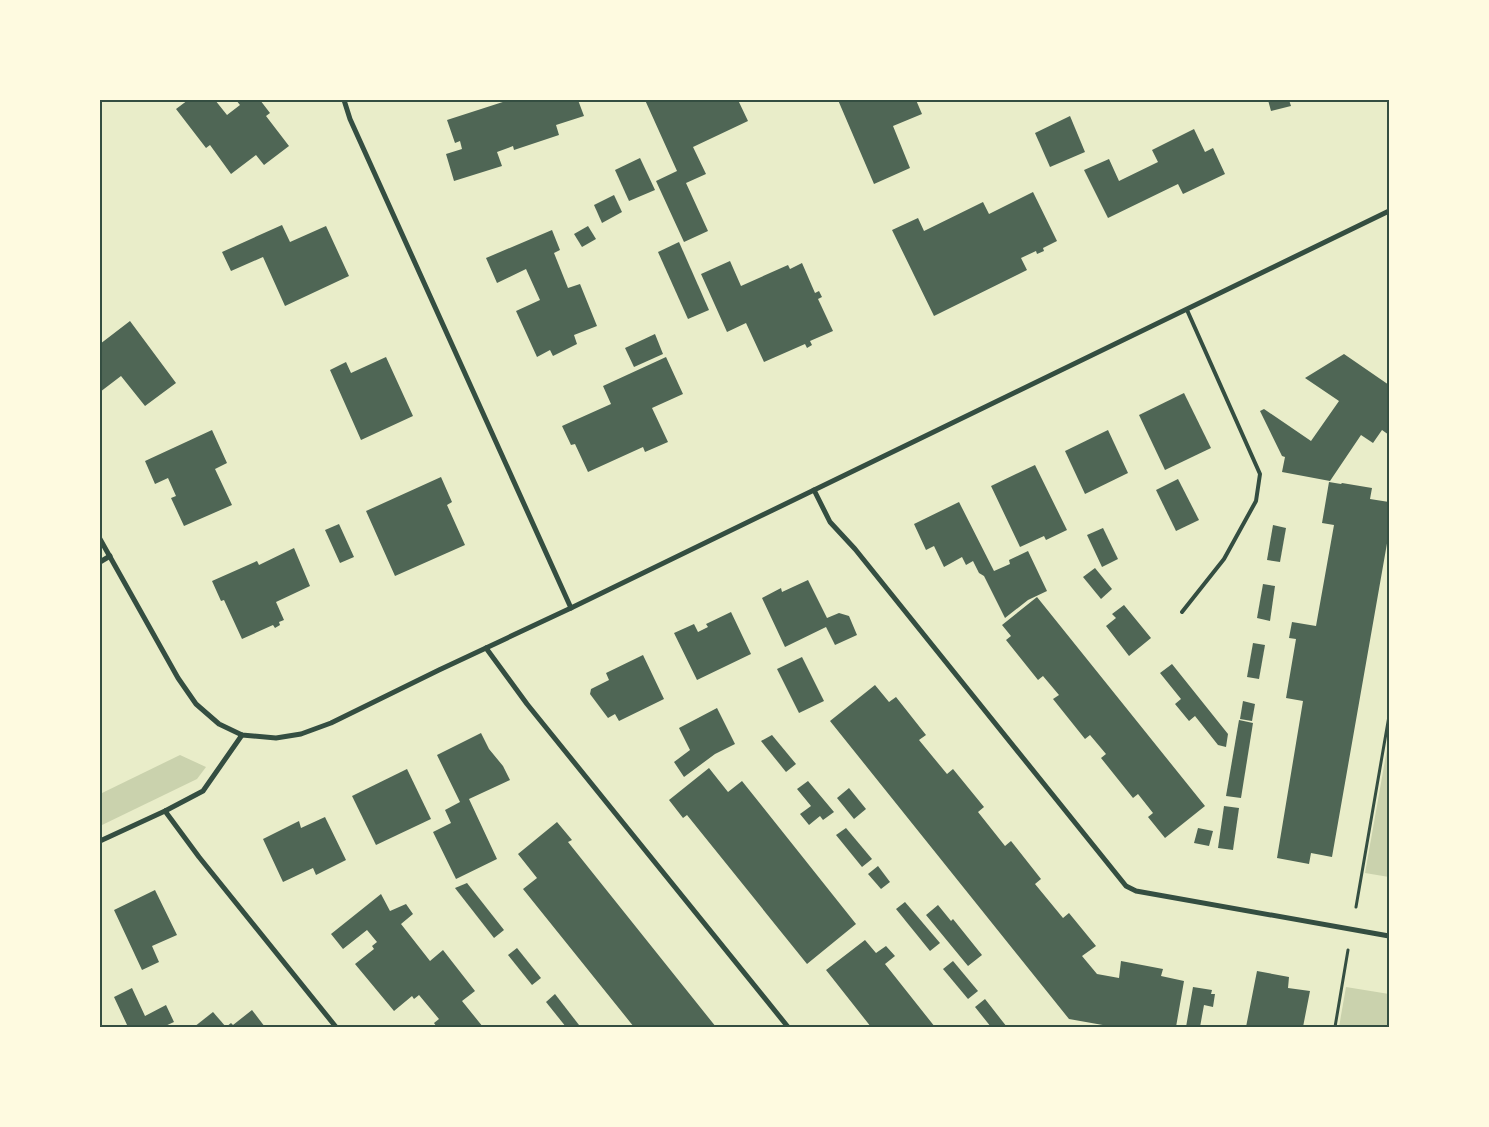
<svg xmlns="http://www.w3.org/2000/svg" width="1489" height="1127" font-family="Jost,sans-serif">
<style>
.green{fill:#cad2ad}
.building{fill:#4f6655}
.lines{fill:none;stroke-linecap:round;stroke-linejoin:round}
.path{stroke:#344e41;stroke-width:3}
.service{stroke:#344e41;stroke-width:4}
.minor{stroke:#344e41;stroke-width:5}
.neatline{fill:none;stroke:#344e41;stroke-width:2}
</style>
<rect width="100%" height="100%" fill="#e9edc9"/>
<g class="green">
<path d="M1389,738v139l-24,-4z"/>
<path d="M180,755l26,12 -9,12 -97,47v-32z"/>
<path d="M1346,987l43,7v33h-50z"/>
</g>
<g class="building">
<path d="M188,100h27l12,15 13,-10 -4,-5h24l10,13 -4,3 23,30 -25,19 -8,-10 -25,19 -21,-29 -4,3 -30,-39z"/>
<path d="M509,100h69l6,16 -28,9 3,10 -45,15 -1,-4 -16,6 5,14 -48,15 -8,-27 16,-5 -2,-8 -5,2 -8,-23z"/>
<path d="M645,100h56l1,2 4,-2h32l10,21 -55,26 13,27 -20,9 22,48 -24,11 -28,-61 21,-10z"/>
<path d="M838,100h78l6,14 -29,12 17,42 -36,16z"/>
<path d="M1268,100h21l2,6 -20,5z"/>
<path d="M1070,116l15,36 -35,15 -15,-34z"/>
<path d="M1194,129l11,23 8,-4 12,26 -42,20 -5,-10 -70,34 -24,-48 25,-11 10,22 39,-19 -6,-12z"/>
<path d="M640,158l15,32 -26,11 -14,-31z"/>
<path d="M1033,192l24,49 -14,7 1,3 -7,3 -1,-3 -15,7 6,12 -93,46 -42,-86 26,-12 6,13 59,-29 6,12z"/>
<path d="M614,195l8,17 -20,11 -8,-18z"/>
<path d="M282,225l8,17 36,-16 23,50 -64,30 -22,-49 -32,14 -9,-19z"/>
<path d="M588,226l8,13 -14,8 -8,-13z"/>
<path d="M552,230l8,20 -6,3 14,35 12,-4 17,42 -23,9 3,9 -24,12 -3,-6 -13,7 -21,-46 24,-11 -14,-31 -29,14 -11,-25z"/>
<path d="M679,242l30,68 -21,9 -30,-67z"/>
<path d="M730,261l11,25 47,-21 2,4 12,-6 13,30 4,-2 3,6 -4,2 15,32 -23,10 2,4 -5,3 -2,-4 -41,18 -18,-39 -19,9 -26,-58z"/>
<path d="M130,321l46,62 -31,23 -24,-30 -21,16v-48z"/>
<path d="M655,334l8,20 -29,13 -9,-19z"/>
<path d="M1344,354l45,31v50l-7,-5 -9,13 -12,-8 -31,46 -48,-9 3,-15 -3,-1 -22,-45 4,-2 47,32 28,-40 -34,-23z"/>
<path d="M386,357l27,59 -52,24 -31,-70 16,-8 5,11z"/>
<path d="M666,357l17,37 -31,14 16,34 -23,10 -2,-5 -55,25 -13,-28 -4,1 -9,-19 49,-22 -8,-18z"/>
<path d="M1184,393l27,55 -46,22 -26,-55z"/>
<path d="M212,430l15,33 -12,6 17,36 -48,21 -13,-28 5,-2 -8,-18 -13,6 -10,-23z"/>
<path d="M1108,430l20,43 -43,21 -20,-43z"/>
<path d="M1035,465l32,65 -21,10 -2,-4 -24,11 -29,-61z"/>
<path d="M441,477l11,25 -5,3 18,40 -70,31 -29,-65z"/>
<path d="M1178,479l21,41 -23,11 -20,-41z"/>
<path d="M1329,482l12,2 1,-1 30,5 -2,11 19,3v30l-57,325 -21,-4 -2,11 -32,-6 26,-157 -17,-3 10,-59 -7,-1 3,-16 24,4 18,-101 -12,-2z"/>
<path d="M959,502l35,69 16,-7 -1,-4 19,-9 19,40 -19,9 -23,18 -21,-42 -5,-3 -6,-12 -7,4 -4,-8 -18,10 -10,-21 -8,4 -12,-26z"/>
<path d="M339,524l15,33 -14,6 -15,-33z"/>
<path d="M1273,525l13,3 -6,34 -13,-2z"/>
<path d="M1103,528l15,31 -16,8 -15,-32z"/>
<path d="M294,548l16,38 -34,16 8,18 -5,2 1,3 -5,3 -2,-3 -31,14 -18,-39 -3,1 -9,-20 45,-20 2,4z"/>
<path d="M1095,568l17,21 -11,10 -18,-22z"/>
<path d="M808,580l19,38 12,-5 10,3 8,19 -22,10 -9,-18 -41,20 -23,-49 19,-10 1,4z"/>
<path d="M1263,584l12,2 -5,35 -13,-3z"/>
<path d="M1037,597l168,209 -40,32 -17,-21 5,-4 -15,-19 -5,4 -32,-40 5,-4 -16,-19 -5,4 -32,-40 6,-4 -16,-19 -5,4 -32,-40 5,-4 -9,-11z"/>
<path d="M1124,605l27,33 -22,18 -23,-30 10,-8 -4,-4z"/>
<path d="M731,612l20,42 -54,26 -23,-47 20,-9 4,8 10,-5 -2,-3z"/>
<path d="M1253,643l12,2 -6,34 -12,-2z"/>
<path d="M643,655l21,44 -45,22 -4,-7 -7,4 -18,-24 1,-5 18,-9 -3,-7z"/>
<path d="M802,657l22,44 -25,12 -22,-44z"/>
<path d="M1172,664l56,70 -2,13 -8,-2 -23,-29 -6,5 -14,-17 6,-5 -21,-26z"/>
<path d="M875,685l14,17 7,-5 30,38 -7,5 28,34 6,-5 31,38 -6,5 27,34 6,-5 30,38 -6,5 28,34 6,-5 27,33 -14,10 15,18 22,4 2,-17 42,8 -2,7 23,5 -8,46h-62l-45,-8 -239,-298z"/>
<path d="M1243,701l12,3 -3,17 -12,-2z"/>
<path d="M717,708l18,36 -20,10 -31,23 -10,-15 16,-12 -11,-22z"/>
<path d="M1239,720l14,3 -12,75 -15,-2z"/>
<path d="M481,733l8,16 14,17 7,14 -41,19 28,60 -41,20 -23,-47 18,-9 -6,-13 15,-8 -23,-47z"/>
<path d="M772,735l24,29 -10,8 -25,-31z"/>
<path d="M709,768l19,24 14,-11 114,143 -49,40 -120,-149 -4,3 -14,-18z"/>
<path d="M407,769l24,50 -55,26 -24,-49z"/>
<path d="M808,781l26,31 -11,8 -3,-4 -11,9 -9,-11 11,-8 -14,-17z"/>
<path d="M849,788l17,21 -12,10 -17,-21z"/>
<path d="M1224,806l15,2 -6,42 -15,-2z"/>
<path d="M325,817l21,43 -30,15 -3,-7 -30,14 -20,-43 36,-18 2,7z"/>
<path d="M557,822l15,18 -4,2 148,185h-82l-111,-138 14,-11 -19,-24z"/>
<path d="M846,828l26,31 -10,8 -26,-32z"/>
<path d="M1198,828l15,3 -4,15 -15,-3z"/>
<path d="M878,866l12,16 -9,7 -13,-15z"/>
<path d="M467,883l37,47 -10,8 -39,-50z"/>
<path d="M155,890l22,45 -25,11 7,16 -17,8 -28,-60z"/>
<path d="M381,894l9,17 16,-7 7,10 -12,10 29,37 13,-11 32,41 -13,10 21,26h-49l2,-1 -2,-3 5,-4 -20,-24 -5,4 -2,-3 -18,15 -39,-47 19,-15 -2,-3 5,-4 -10,-12 -24,19 -12,-15z"/>
<path d="M905,902l35,41 -10,8 -34,-42z"/>
<path d="M938,905l13,16 2,-2 29,36 -14,11 -42,-51z"/>
<path d="M865,940l11,13 10,-7 9,10 -10,8 50,63h-64l-45,-57z"/>
<path d="M517,948l24,30 -9,7 -24,-30z"/>
<path d="M953,961l25,30 -10,8 -25,-30z"/>
<path d="M1257,971l32,6 -1,11 22,3 -7,36h-57z"/>
<path d="M1193,987l19,3 -1,4h4l-2,13 -9,-2 -4,22h-14z"/>
<path d="M132,988l13,28 21,-11 8,17 -11,5h-35l-14,-30z"/>
<path d="M555,994l24,31 -3,2h-10l-20,-25z"/>
<path d="M985,999l18,23 4,5h-16l-16,-20z"/>
<path d="M252,1010l13,17h-39l5,-4 2,2z"/>
<path d="M213,1012l13,15h-32z"/>
</g>
<g class="lines">
<g class="path">
<path d="M1356,907l33,-191"/>
<path d="M1335,1027l13,-77"/>
</g>
<path class="service" d="M1182,612l42,-53 32,-58 4,-27 -73,-164"/>
<g class="minor">
<path d="M344,100l6,19 221,489"/>
<path d="M814,490l16,32 25,27 271,337 10,5 253,45"/>
<path d="M100,539l78,139 18,26 23,20 23,11 34,3 25,-4 30,-11 108,-53 132,-62 818,-397"/>
<path d="M100,562l10,-6"/>
<path d="M486,648l41,56 261,323"/>
<path d="M165,811l34,46 137,170"/>
<path d="M100,841l65,-30 38,-20 39,-56"/>
</g>
</g>
<rect width="1489" height="1127" fill="none" stroke="#fefae0" stroke-width="202"/>
<rect x="101" y="101" width="1287" height="925" class="neatline"/>
</svg>
